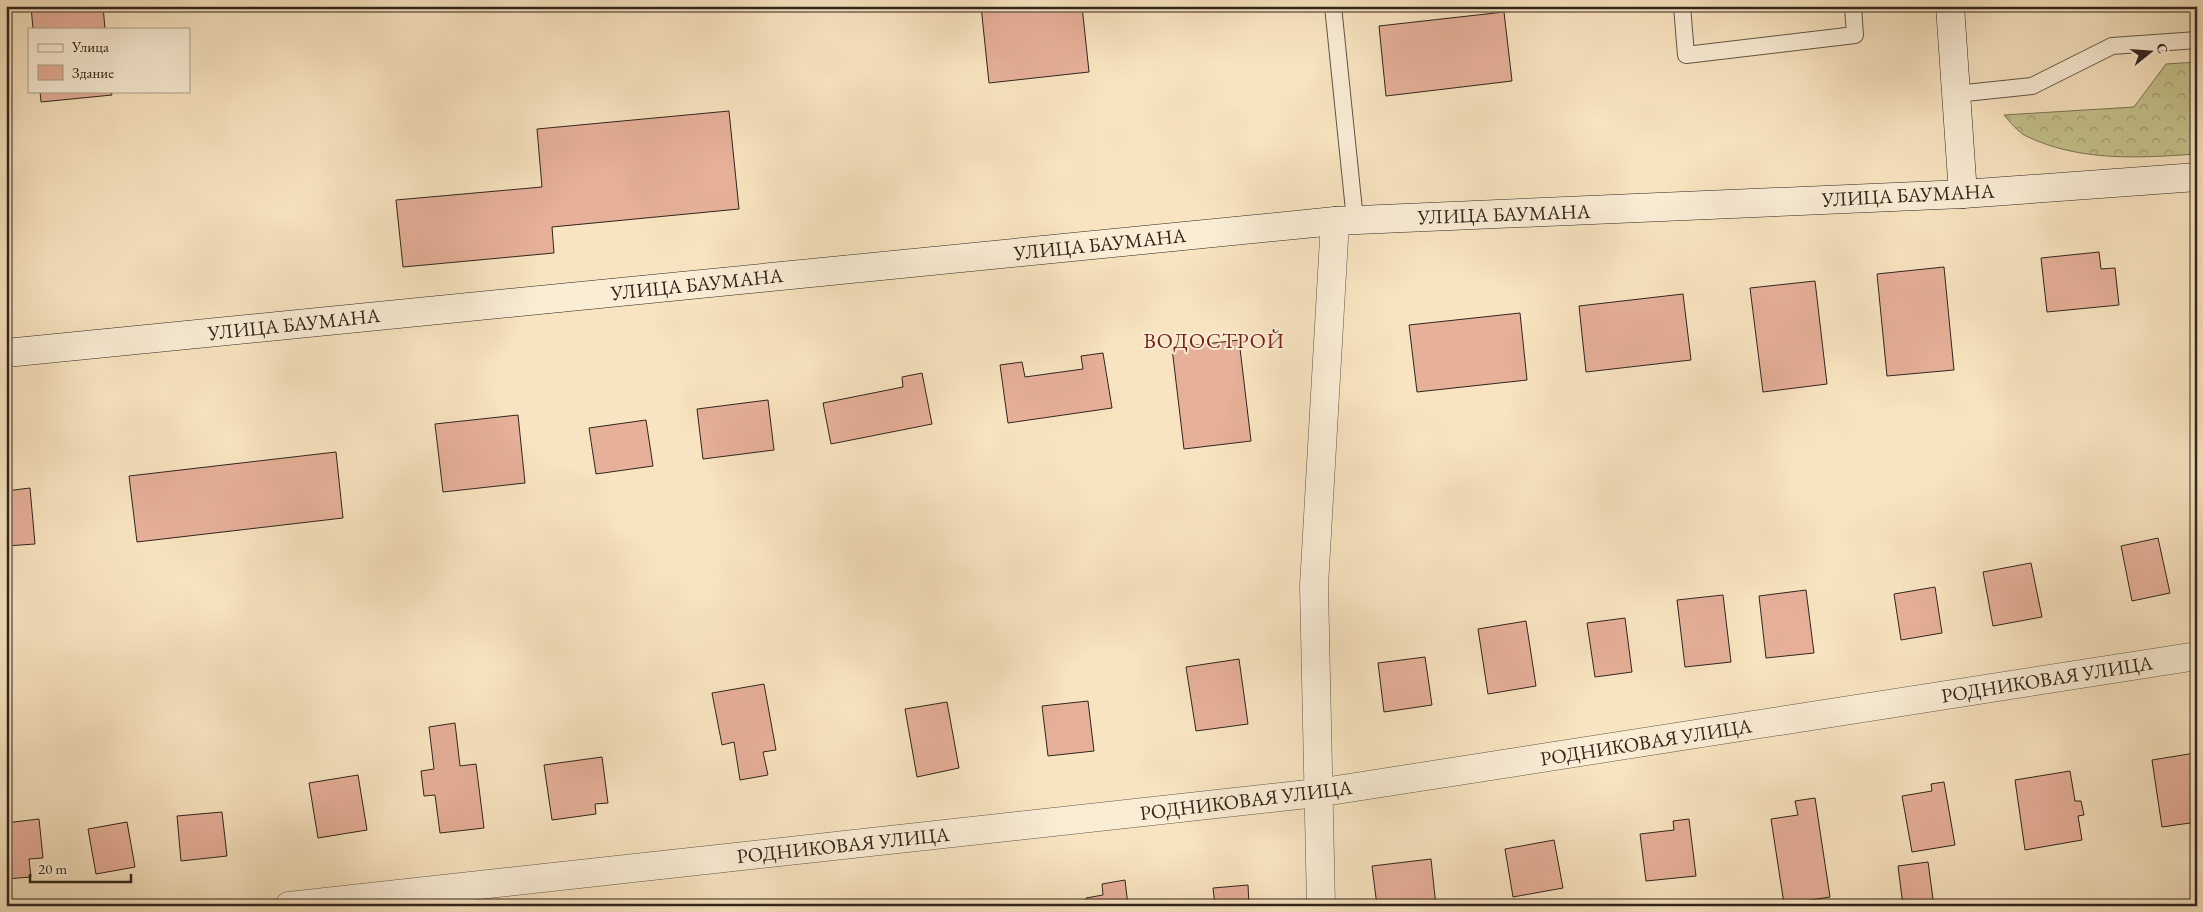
<svg xmlns="http://www.w3.org/2000/svg" width="2203" height="912" font-family="'EB Garamond',serif">
<style>
.forest{fill:url(#forest-crowns);stroke:#7a7455}
.building{fill:#e6b099;stroke:#30251d}
.lines{fill:none;stroke-linecap:round;stroke-linejoin:round}
.lane-casing{stroke:#625546;stroke-width:18}
.street-casing{stroke:#625546;stroke-width:29}
.secondary-casing{stroke:#30251d;stroke-width:29}
.lane{stroke:#faedd6;stroke-width:16}
.street{stroke:#faedd6;stroke-width:28}
.secondary{stroke:#faedd6;stroke-width:28}
.labels{text-anchor:middle;stroke-width:4;stroke-linejoin:round;paint-order:stroke}
.street-label{font-size:20px;fill:#30251d;stroke:#faedd6}
.neighbourhood-label{font-size:21px;letter-spacing:1px;fill:#7a1f14;stroke:#faedd6}
</style>
<defs>
<pattern id="forest-crowns" width="20" height="18" patternUnits="userSpaceOnUse" patternTransform="scale(1.25)"><rect width="20" height="18" fill="#c5c28d"/><path d="M2 6a3 3 0 1 1 6 0M12 15a3 3 0 1 1 6 0" fill="none" stroke="#a09d73"/></pattern>
</defs>
<rect width="100%" height="100%" fill="#f8e4c0"/>
<filter id="stains"><feTurbulence type="fractalNoise" baseFrequency=".004" numOctaves="4"/><feColorMatrix values="0 0 0 0 .2 0 0 0 0 .09 0 0 0 0 .02 0 0 0 .5 -.17"/></filter>
<radialGradient id="worn" r=".72"><stop offset=".6" stop-color="#630" stop-opacity="0"/><stop offset="1" stop-color="#630" stop-opacity=".3"/></radialGradient>
<path class="forest" d="M2197,62v92c-58,4 -117,8 -171,-18 -8,-4 -16,-14 -22,-21l130,-8 32,-43z"/>
<g class="building">
<path d="M31,6h72l2,23h-72z"/>
<path d="M981,6h101l7,66 -100,11z"/>
<path d="M1504,12l8,69 -126,15 -7,-70z"/>
<path d="M40,91h71l1,4 -71,7z"/>
<path d="M729,111l10,98 -187,18 2,26 -151,14 -7,-67 146,-13 -5,-58z"/>
<path d="M2099,252l2,17 14,-1 4,37 -72,7 -6,-54z"/>
<path d="M1944,267l10,103 -67,6 -10,-102z"/>
<path d="M1815,281l12,103 -64,8 -13,-104z"/>
<path d="M1683,294l8,66 -105,12 -7,-66z"/>
<path d="M1520,313l7,67 -110,12 -8,-67z"/>
<path d="M1239,340l12,101 -67,8 -12,-101z"/>
<path d="M1103,353l9,55 -104,15 -8,-58 22,-3 3,15 58,-8 -2,-13z"/>
<path d="M922,373l10,51 -101,20 -8,-41 80,-16 -1,-10z"/>
<path d="M768,400l6,50 -71,9 -6,-50z"/>
<path d="M518,415l7,68 -82,9 -8,-68z"/>
<path d="M646,420l7,46 -57,8 -7,-46z"/>
<path d="M336,452l7,66 -206,24 -8,-66z"/>
<path d="M30,488l5,56 -29,2v-55z"/>
<path d="M2158,538l12,55 -38,8 -11,-55z"/>
<path d="M2031,563l11,54 -49,9 -10,-54z"/>
<path d="M1935,587l7,46 -41,7 -7,-46z"/>
<path d="M1806,590l8,63 -48,5 -7,-62z"/>
<path d="M1723,595l8,67 -46,5 -8,-67z"/>
<path d="M1625,618l7,54 -37,5 -8,-54z"/>
<path d="M1526,621l10,65 -48,8 -10,-65z"/>
<path d="M1425,657l7,48 -48,7 -6,-49z"/>
<path d="M1239,659l9,65 -52,7 -10,-64z"/>
<path d="M764,684l12,66 -13,2 5,23 -28,5 -6,-38 -12,3 -10,-52z"/>
<path d="M1088,701l6,50 -46,5 -6,-50z"/>
<path d="M947,702l12,66 -42,9 -12,-68z"/>
<path d="M455,723l5,43 16,-2 8,64 -44,5 -5,-38 -11,1 -3,-25 13,-2 -5,-42z"/>
<path d="M2195,753l2,69 -35,5 -10,-67z"/>
<path d="M602,757l6,46 -13,1 1,10 -44,6 -8,-55z"/>
<path d="M2070,771l5,30h6l3,14 -6,1 4,24 -57,10 -10,-70z"/>
<path d="M358,775l9,55 -49,8 -9,-55z"/>
<path d="M1944,782l11,63 -43,7 -10,-56 30,-5 -1,-7z"/>
<path d="M1815,798l15,99 -46,7 -13,-85 27,-4 -3,-14z"/>
<path d="M222,812l5,44 -46,5 -4,-45z"/>
<path d="M39,819l4,39 -14,1 2,18 -25,2v-56z"/>
<path d="M1689,819l7,57 -50,5 -6,-47 34,-4 -1,-9z"/>
<path d="M127,822l8,45 -39,7 -8,-45z"/>
<path d="M1554,840l9,48 -50,9 -8,-48z"/>
<path d="M1431,859l5,47h-59l-5,-40z"/>
<path d="M1928,862l6,44h-31l-5,-40z"/>
<path d="M1125,880l3,26h-41l-1,-8 17,-3 -1,-11z"/>
<path d="M1248,885l1,21h-34l-2,-18z"/>
</g>
<g class="lines">
<defs>
<g id="lane">
<path d="M1333,6l22,214"/>
<path d="M1682,6l4,49 169,-20 -2,-29"/>
<path d="M1956,94l76,-8 80,-40 85,-6"/>
</g>
<g id="street">
<path d="M289,906l1028,-113 880,-137"/>
<path d="M1321,906l-7,-320 21,-365"/>
</g>
<g id="secondary">
<path d="M1950,6l13,188"/>
<path d="M6,353l1329,-132 628,-27 234,-17"/>
</g>
</defs>
<use href="#lane" class="lane-casing"/>
<use href="#street" class="street-casing"/>
<use href="#secondary" class="secondary-casing"/>
<use href="#lane" class="lane"/>
<use href="#street" class="street"/>
<use href="#secondary" class="secondary"/>
</g>
<g class="labels">
<g class="street-label">
<text transform="translate(1908 195) rotate(-3)" y="7">УЛИЦА БАУМАНА</text>
<text transform="translate(1504 214) rotate(-2)" y="7">УЛИЦА БАУМАНА</text>
<text transform="translate(1100 244) rotate(-6)" y="7">УЛИЦА БАУМАНА</text>
<text transform="translate(697 284) rotate(-6)" y="7">УЛИЦА БАУМАНА</text>
<text transform="translate(294 324) rotate(-6)" y="7">УЛИЦА БАУМАНА</text>
<text transform="translate(2047 679) rotate(-9)" y="7">РОДНИКОВАЯ УЛИЦА</text>
<text transform="translate(1646 742) rotate(-9)" y="7">РОДНИКОВАЯ УЛИЦА</text>
<text transform="translate(1246 800) rotate(-7)" y="7">РОДНИКОВАЯ УЛИЦА</text>
<text transform="translate(843 845) rotate(-6)" y="7">РОДНИКОВАЯ УЛИЦА</text>
</g>
<g class="neighbourhood-label">
<text x="1214" y="348">ВОДОСТРОЙ</text>
</g>
</g>
<rect width="2203" height="912" fill="none" stroke="#f8e4c0" stroke-width="25"/>
<rect x="8" y="8" width="2188" height="897" fill="none" stroke="#30251d" stroke-width="2.5"/>
<rect x="12" y="12" width="2178" height="887" fill="none" stroke="#30251d"/>
<rect x="28" y="28" width="162" height="65" fill="#faedd6" stroke="#a99d8c"/>
<rect x="38" y="44" width="25" height="8" fill="#faedd6" stroke="#a99d8c"/>
<text x="72" y="52" font-size="15" fill="#30251d">Улица</text>
<rect x="38" y="65" width="25" height="15" fill="#e6b099" stroke="#a99d8c"/>
<text x="72" y="78" font-size="15" fill="#30251d">Здание</text>
<g transform="translate(2150 52) rotate(73)" stroke="#faedd6" stroke-width="4" paint-order="stroke">
<path d="M0-4L9 19L0 12L-9 19Z" fill="#30251d"/>
<text y="-8" font-size="14" font-weight="bold" text-anchor="middle" fill="#30251d">С</text>
</g>
<path d="M30 874v8h101v-8" fill="none" stroke="#30251d" stroke-width="2.5"/>
<text x="38" y="874" font-size="15" fill="#30251d" stroke="#faedd6" stroke-width="4" paint-order="stroke">20 m</text>
<rect width="100%" height="100%" filter="url(#stains)"/>
<rect width="100%" height="100%" fill="url(#worn)"/>
</svg>
